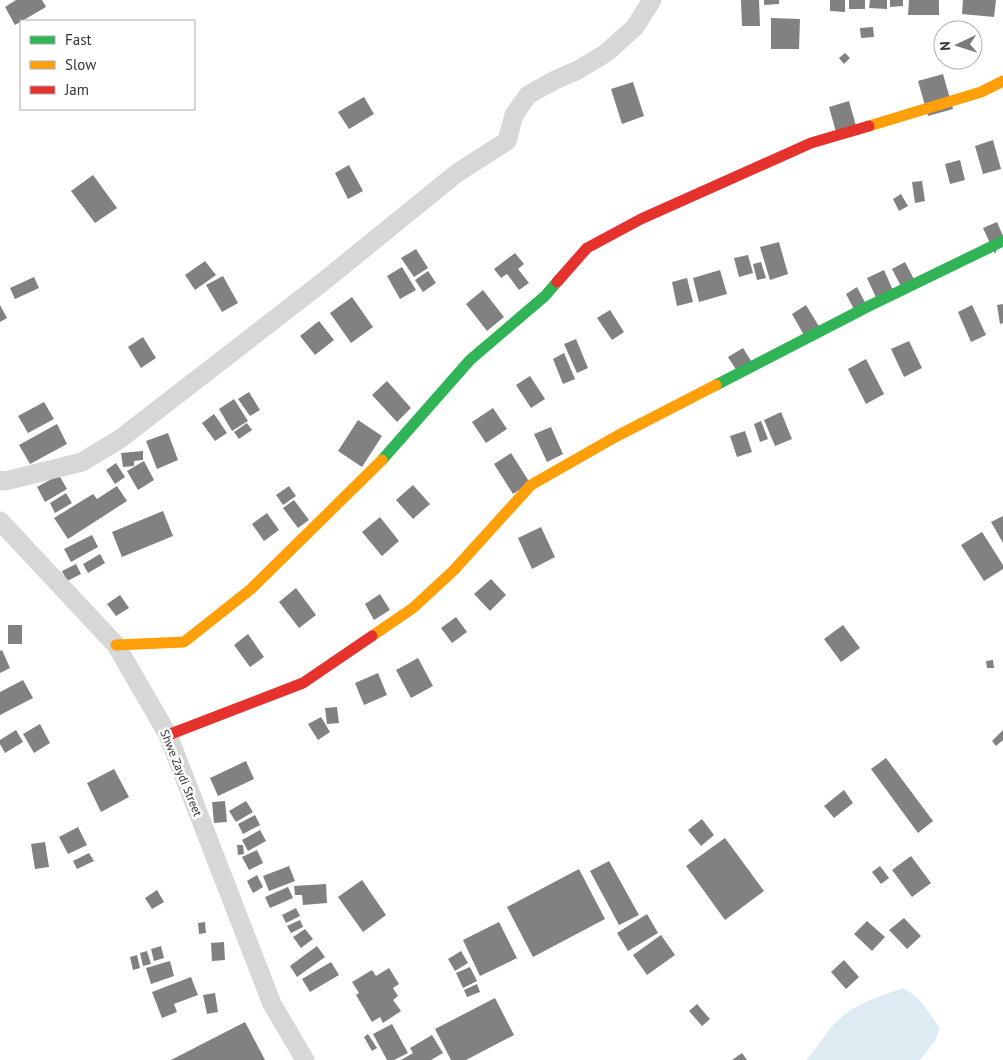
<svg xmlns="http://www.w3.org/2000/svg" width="1003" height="1060" font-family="'PT Sans',sans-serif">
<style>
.water{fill:#ddebf3}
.building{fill:#818181}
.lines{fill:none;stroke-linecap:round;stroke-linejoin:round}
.street{stroke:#d7d7d7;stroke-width:19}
.fast{stroke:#30b455;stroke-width:11}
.slow{stroke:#ff9f0a;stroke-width:11}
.jam{stroke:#e5322d;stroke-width:11}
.labels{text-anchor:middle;stroke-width:5;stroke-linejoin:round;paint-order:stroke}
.street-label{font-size:12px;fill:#333;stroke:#fff}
</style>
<rect width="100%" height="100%" fill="#fff"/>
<path class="water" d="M904,988l15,11 21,29 -5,13 -15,19h-114c11,-11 18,-25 29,-37 18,-19 45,-27 69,-35z"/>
<g class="building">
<path d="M16,0h26l4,7 -31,18 -10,-18z"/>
<path d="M741,0h18l1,26h-18z"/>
<path d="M764,0h15v4l-15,1z"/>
<path d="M830,0h15v12l-15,-1z"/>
<rect x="849" y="0" width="16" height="9"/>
<path d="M870,0h17v9l-18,-1z"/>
<path d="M890,0h13v6l-13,1z"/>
<path d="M909,0h30v15h-31z"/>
<path d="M963,0h33l-2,17 -32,-3z"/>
<path d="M771,18l29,1 -1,30h-28z"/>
<path d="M873,27l1,10 -13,1 -1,-10z"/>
<path d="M845,53l5,5 -6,6 -5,-6z"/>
<path d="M943,74l10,35 -25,7 -10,-35z"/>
<path d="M633,82l11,34 -22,8 -11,-35z"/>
<path d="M364,97l10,17 -25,15 -11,-17z"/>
<path d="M849,101l9,32 -20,6 -9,-32z"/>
<path d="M993,140l8,29 -18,5 -8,-28z"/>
<path d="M960,160l5,20 -15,4 -5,-20z"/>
<path d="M349,165l14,26 -15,8 -13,-26z"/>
<path d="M93,175l24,33 -22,15 -24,-32z"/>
<path d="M922,181l3,20 -10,2 -3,-21z"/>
<path d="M901,194l7,12 -9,5 -6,-12z"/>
<path d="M997,222l6,14 -8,18 -12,-26z"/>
<path d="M779,242l9,32 -18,6 -10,-33z"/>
<path d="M416,249l12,19 -14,9 -13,-19z"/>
<path d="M515,253l9,11 -6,5 11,14 -10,7 -12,-16 -6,4 -7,-9z"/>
<path d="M748,255l5,18 -14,4 -5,-19z"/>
<path d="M205,261l11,14 -21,15 -10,-15z"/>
<path d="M761,262l5,16 -9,2 -4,-16z"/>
<path d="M905,262l12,23 -13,7 -12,-23z"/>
<path d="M402,267l14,23 -16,9 -13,-23z"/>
<path d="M720,270l7,24 -28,8 -6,-24z"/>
<path d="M884,270l12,27 -17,7 -12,-26z"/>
<path d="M428,271l8,12 -13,9 -8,-12z"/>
<path d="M223,276l15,27 -16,9 -16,-27z"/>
<path d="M34,277l5,11 -24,11 -5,-11z"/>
<path d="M687,278l6,24 -16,4 -5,-24z"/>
<path d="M857,287l10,19 -11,7 -10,-19z"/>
<path d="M483,290l21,27 -17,14 -21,-27z"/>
<path d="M352,297l21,30 -22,16 -21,-30z"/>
<path d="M1003,304v19l-3,1 -3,-19z"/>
<path d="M0,305l7,13 -7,4z"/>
<path d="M806,305l14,23 -15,9 -13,-23z"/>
<path d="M972,305l14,30 -15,7 -13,-30z"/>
<path d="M610,310l14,22 -12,8 -15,-22z"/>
<path d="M319,321l15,19 -19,15 -15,-19z"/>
<path d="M143,337l13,21 -15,10 -13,-21z"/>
<path d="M576,339l12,29 -11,5 -13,-29z"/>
<path d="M909,341l13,27 -18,9 -13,-28z"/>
<path d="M743,348l12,19 -15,9 -12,-19z"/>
<path d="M564,353l11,26 -12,5 -10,-25z"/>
<path d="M866,359l18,35 -18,10 -18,-35z"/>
<path d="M530,376l15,23 -14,9 -15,-23z"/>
<path d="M387,381l24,27 -14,14 -25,-27z"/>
<path d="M249,392l11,18 -10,6 -12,-17z"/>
<path d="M234,399l14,22 -16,10 -13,-22z"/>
<path d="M44,402l10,17 -26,14 -10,-17z"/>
<path d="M493,408l14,21 -21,14 -14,-21z"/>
<path d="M781,412l11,27 -17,7 -11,-26z"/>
<path d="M214,414l13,19 -12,8 -13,-18z"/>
<path d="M358,420l24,16 -20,31 -24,-16z"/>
<path d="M761,421l7,18 -8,3 -6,-18z"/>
<path d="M247,423l5,7 -13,9 -5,-7z"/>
<path d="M57,424l10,20 -37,20 -11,-19z"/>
<path d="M551,427l12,27 -16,8 -13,-28z"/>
<path d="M745,431l7,21 -15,5 -7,-21z"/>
<path d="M168,433l10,27 -21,9 -11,-28z"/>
<path d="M143,451v9l-9,1v5l-11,1 -2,-14z"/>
<path d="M511,453l19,30 -17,11 -19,-30z"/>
<path d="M144,461l10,19 -16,10 -11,-19z"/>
<path d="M116,463l9,14 -10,7 -9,-14z"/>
<path d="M59,475l8,14 -22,13 -8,-15z"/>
<path d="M413,485l17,19 -17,15 -17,-19z"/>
<path d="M117,486l10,15 -59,38 -14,-21 39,-24 4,5z"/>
<path d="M289,486l7,10 -13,9 -7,-10z"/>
<path d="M66,493l6,10 -17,10 -5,-10z"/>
<path d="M294,500l15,20 -11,8 -15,-20z"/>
<path d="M163,511l10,25 -51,21 -10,-25z"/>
<path d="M267,513l12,17 -15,11 -12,-17z"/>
<path d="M1003,516v27l-12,-21z"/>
<path d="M380,517l19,24 -17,15 -20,-24z"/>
<path d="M541,527l14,30 -23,12 -14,-31z"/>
<path d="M982,532l21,33v4l-19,12 -23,-36z"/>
<path d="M92,535l6,12 -27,15 -7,-13z"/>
<path d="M100,554l5,9 -17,10 -5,-9z"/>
<path d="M76,564l5,10 -14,7 -5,-10z"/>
<path d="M491,579l15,16 -16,16 -16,-17z"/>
<path d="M296,588l20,27 -17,13 -20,-26z"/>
<path d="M380,594l10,16 -16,10 -9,-16z"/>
<path d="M120,595l9,13 -13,8 -9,-12z"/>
<path d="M456,617l11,15 -15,11 -11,-15z"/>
<rect x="8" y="625" width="14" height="19"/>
<path d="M843,625l17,23 -19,14 -17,-23z"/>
<path d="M248,634l16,23 -14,10 -16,-22z"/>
<path d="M2,650l8,18 -10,5v-22z"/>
<path d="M418,658l15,28 -22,12 -15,-28z"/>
<path d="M993,660l1,8h-7l-1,-7z"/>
<path d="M378,673l9,22 -23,10 -9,-22z"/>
<path d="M23,680l10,18 -33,17v-23z"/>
<path d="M337,707l2,16 -12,1 -2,-16z"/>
<path d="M321,717l9,15 -12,8 -10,-16z"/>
<path d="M40,724l10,19 -16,10 -11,-19z"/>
<path d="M16,730l7,12 -18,11 -5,-9v-4z"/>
<path d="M1003,730v10l-7,6 -4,-5z"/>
<path d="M886,758l47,63 -15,12 -47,-64z"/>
<path d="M246,761l8,18 -36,17 -8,-18z"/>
<path d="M114,769l15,28 -28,15 -14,-29z"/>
<path d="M844,790l9,13 -19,15 -10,-12z"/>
<path d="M225,801l2,21 -13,1 -2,-21z"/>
<path d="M246,801l7,11 -17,10 -7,-11z"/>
<path d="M255,815l5,10 -17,9 -5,-10z"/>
<path d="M702,819l12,16 -13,11 -13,-16z"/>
<path d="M78,827l9,18 -19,9 -9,-17z"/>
<path d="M260,830l6,11 -18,10 -6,-11z"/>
<path d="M725,838l39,53 -39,29 -39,-54z"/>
<path d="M45,842l4,25 -14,2 -4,-25z"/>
<path d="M237,845h6l1,9 -6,1z"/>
<path d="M257,850l6,13 -14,7 -7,-13z"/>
<path d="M89,853l5,8 -17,8 -4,-8z"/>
<path d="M911,856l20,27 -19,14 -20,-27z"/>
<path d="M609,861l30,54 -20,10 -29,-54z"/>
<path d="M289,866l6,15 -26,10 -6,-15z"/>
<path d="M880,866l9,12 -8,6 -9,-12z"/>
<path d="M579,869l26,50 -72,38 -26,-50z"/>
<path d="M257,875l6,12 -10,6 -6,-12z"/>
<path d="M362,880l24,35 -23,17 -25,-35z"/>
<path d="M326,884l1,19 -24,2 -1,-10h-7l-1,-9z"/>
<path d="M288,887l5,11 -23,10 -5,-11z"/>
<path d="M157,890l7,12 -12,7 -7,-11z"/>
<path d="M296,908l4,8 -14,7 -4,-8z"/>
<path d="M647,914l11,19 -30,18 -11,-18z"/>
<path d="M904,918l17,18 -14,13 -18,-19z"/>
<path d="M300,920l3,7 -12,6 -4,-7z"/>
<path d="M867,921l18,16 -13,14 -18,-17z"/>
<path d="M205,922l1,11 -7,1 -1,-11z"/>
<path d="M499,922l18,36 -37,18 -17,-36z"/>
<path d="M305,929l8,10 -12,9 -8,-11z"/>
<path d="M661,935l14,20 -28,20 -14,-20z"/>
<path d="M224,942l1,18 -13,1 -1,-18z"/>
<path d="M161,946l3,12 -10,3 -3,-12z"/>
<path d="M317,946l8,11 -28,20 -7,-11z"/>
<path d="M147,951l4,13 -8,2 -3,-13z"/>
<path d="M461,951l7,12 -13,8 -7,-12z"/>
<path d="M137,955l3,13 -7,2 -3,-13z"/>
<path d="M844,960l15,17 -13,12 -15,-17z"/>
<path d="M170,961l4,15 -23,8 -5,-16z"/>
<path d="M331,962l8,13 -29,17 -8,-13z"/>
<path d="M470,967l7,14 -14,7 -7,-15z"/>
<path d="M389,968l10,16 -6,4 5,8 -5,4 8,11 -18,12 -3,-6 -8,5 -16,-27 3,-2 -7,-11 20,-12 4,6z"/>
<path d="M191,977l7,18 -24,9 3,8 -15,6 -10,-26z"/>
<path d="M477,984l3,8 -13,5 -3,-7z"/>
<path d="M215,993l3,19 -11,2 -4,-19z"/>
<path d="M495,998l19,37 -48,25h-15l-16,-31z"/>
<path d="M697,1004l13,15 -8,7 -13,-15z"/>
<path d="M245,1022l20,38h-94z"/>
<path d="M392,1024l16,29 -14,7h-7l-14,-26z"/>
<path d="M368,1034l9,14 -5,3 -8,-14z"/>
<path d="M432,1035l11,18 -12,7h-30l12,-7 -3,-5z"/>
<path d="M742,1053l5,7h-15z"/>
</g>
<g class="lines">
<g class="street">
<path d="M0,480l5,1 77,-19 38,-23 204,-158 133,-108 50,-32 7,-26 14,-20 27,-15 23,-10 28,-17 29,-26 17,-27"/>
<path d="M0,521l116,124 52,90 104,269 33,56"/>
</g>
<g class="fast">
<path d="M716,385l153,-79 134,-65"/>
<path d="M382,460l88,-100 75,-64 12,-14"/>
</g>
<g class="slow">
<path d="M869,126l112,-34 22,-11"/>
<path d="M372,636l41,-28 41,-38 77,-85 86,-49 99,-51"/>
<path d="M116,645l68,-3 67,-53 131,-129"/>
</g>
<g class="jam">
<path d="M557,282l30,-34 54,-29 170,-76 58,-17"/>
<path d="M168,735l135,-52 69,-47"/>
</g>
</g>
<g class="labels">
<g class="street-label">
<text transform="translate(181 773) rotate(68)" y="4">Shwe Zaydi Street</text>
</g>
</g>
<rect x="20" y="20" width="175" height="90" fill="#ffffff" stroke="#adadad"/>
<rect x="30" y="36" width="25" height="8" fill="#30b455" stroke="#adadad"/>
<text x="65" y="45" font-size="15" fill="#333333">Fast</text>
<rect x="30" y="61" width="25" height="8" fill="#ff9f0a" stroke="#adadad"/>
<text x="65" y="70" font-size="15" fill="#333333">Slow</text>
<rect x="30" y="86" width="25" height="8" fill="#e5322d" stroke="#adadad"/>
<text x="65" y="95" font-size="15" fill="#333333">Jam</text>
<g transform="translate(958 45) rotate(266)"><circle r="24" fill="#ffffff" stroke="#adadad"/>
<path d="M0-4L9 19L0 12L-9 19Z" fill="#7a7a7a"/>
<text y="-8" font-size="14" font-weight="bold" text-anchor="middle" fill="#333333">N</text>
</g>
</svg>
